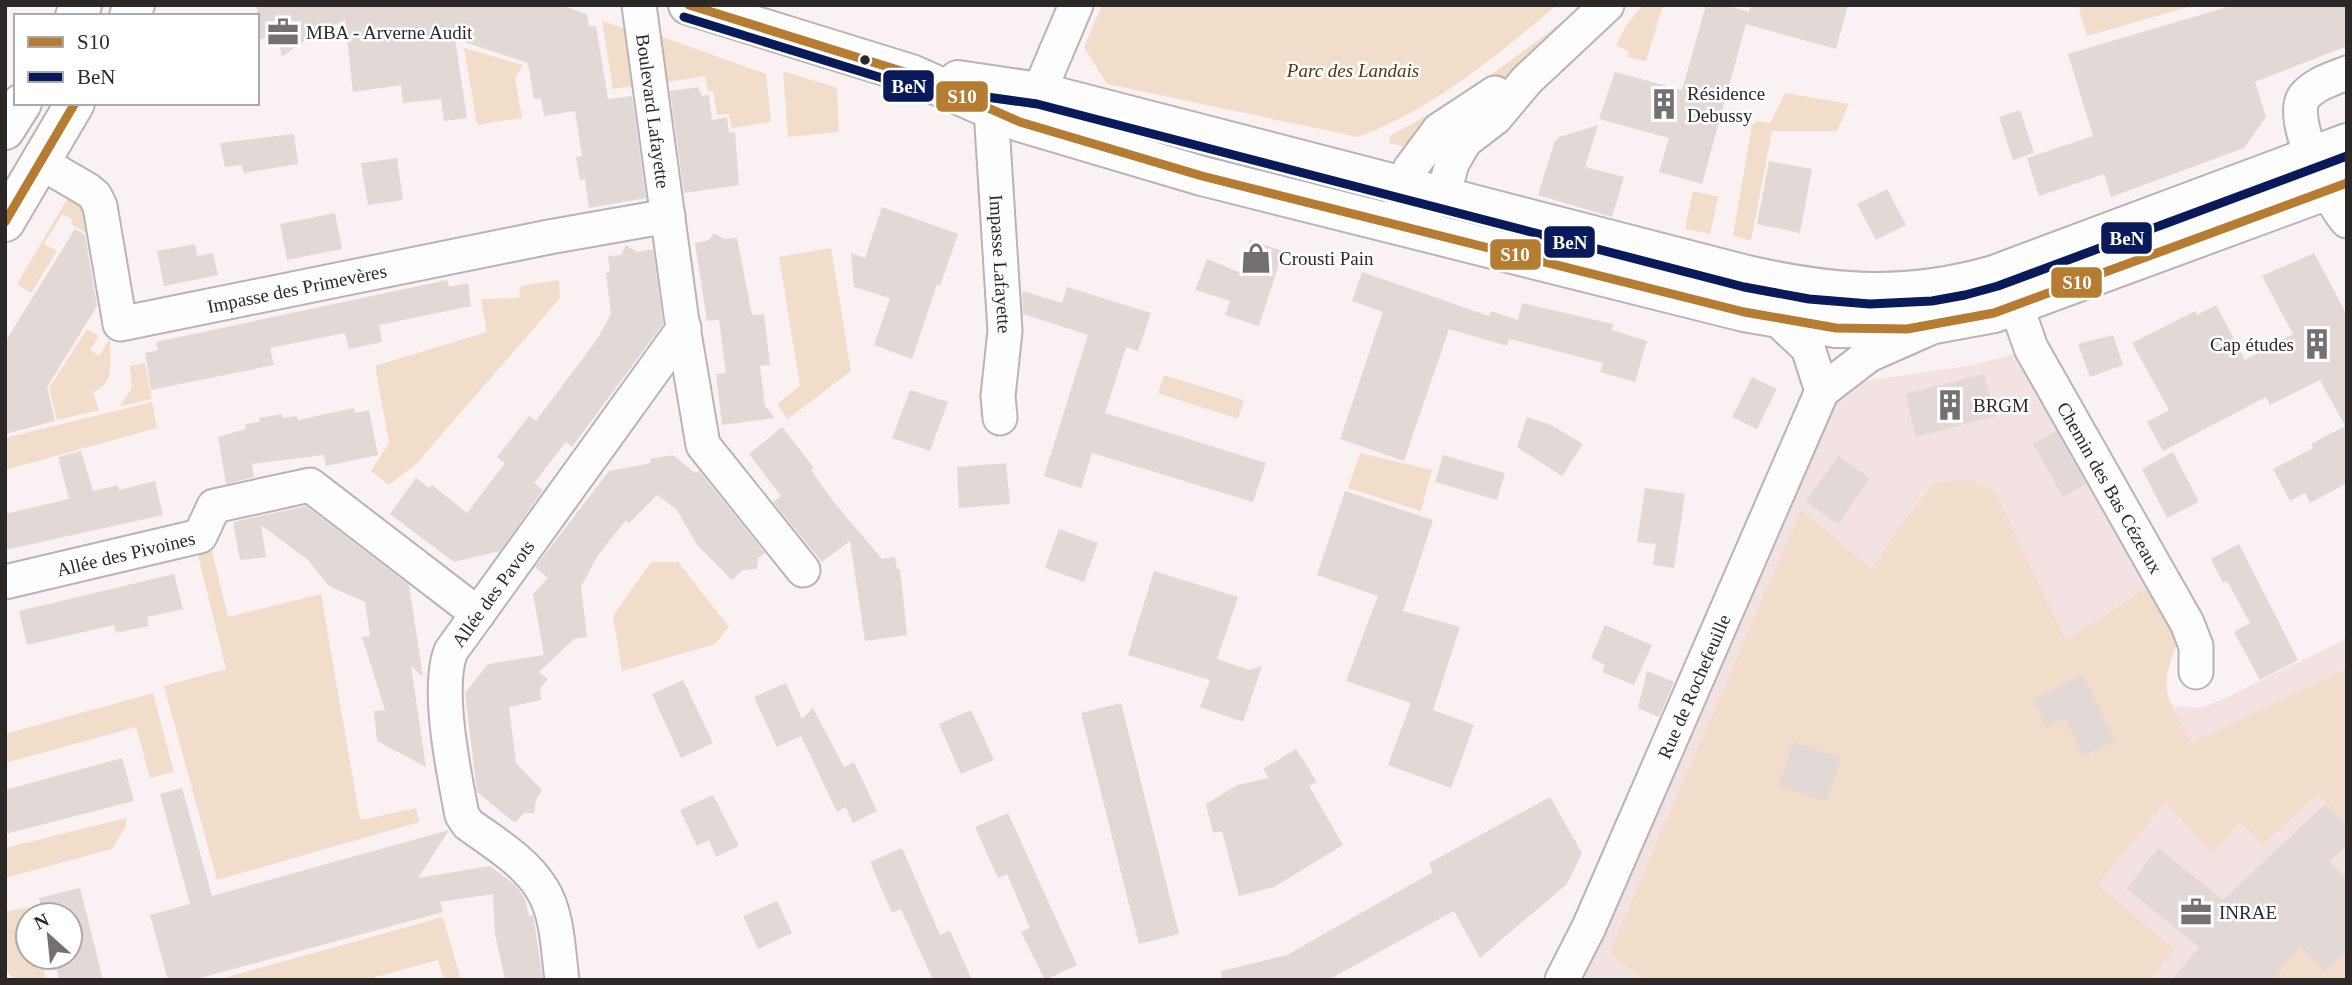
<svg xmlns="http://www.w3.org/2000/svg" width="2352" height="985" font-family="'Times New Roman',serif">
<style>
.built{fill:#f3e2e2}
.green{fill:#f1ddc9}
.building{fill:#e2d8d5}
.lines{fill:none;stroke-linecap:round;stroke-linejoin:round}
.street-casing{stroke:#b9b3b3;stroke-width:37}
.primary-casing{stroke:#b9b3b3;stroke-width:42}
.street{stroke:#fefdfd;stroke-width:33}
.primary{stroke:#fefdfd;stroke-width:38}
.bus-1-casing{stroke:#fff;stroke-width:14}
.bus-2-casing{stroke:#fff;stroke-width:14}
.bus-1{stroke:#b57c32;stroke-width:9}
.bus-2{stroke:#081a59;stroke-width:9}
.bus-dot{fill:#2d2828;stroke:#fff;stroke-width:2.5}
.labels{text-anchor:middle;stroke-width:5;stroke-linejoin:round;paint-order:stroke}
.poi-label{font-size:19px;fill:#2d2828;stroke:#fff;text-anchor:start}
.park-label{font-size:19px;font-style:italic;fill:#53370c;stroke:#fff}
.street-label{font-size:19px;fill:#2d2828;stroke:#fff}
.line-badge{stroke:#fff;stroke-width:2.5}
.badge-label{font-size:19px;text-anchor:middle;font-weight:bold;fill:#fff}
</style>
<rect width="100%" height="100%" fill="#faf2f2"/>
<path class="built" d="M2018,353l156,270 -11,50 3,23 8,10 25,2 23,-8 125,-62v342h-763l5,-22 246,-562 23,-14 115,-17z"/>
<g class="green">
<path d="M1102,5h455c-61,51 -123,104 -199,132l-251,-53 -23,-37z"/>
<path d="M1643,5h20l-17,56 -19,-4 2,-5 -13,-7 10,-19z"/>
<path d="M2078,5h117l-108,31z"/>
<path d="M1568,17l7,5 -162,127 -24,-6 2,-8c64,-33 120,-73 177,-118z"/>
<path d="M602,21l30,10 9,54 -28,4z"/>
<path d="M657,35l109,39 5,48 -39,6 -3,-14 -12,1 -4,-24h-5l-3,-15 -37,6z"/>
<path d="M464,48l59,17 -8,13 7,40 -45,7z"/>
<path d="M783,71l54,17 2,44 -51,5z"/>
<path d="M1785,93l64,11 -12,27h-65l-21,110 -18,-6 19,-110 5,-4 13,2z"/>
<path d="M1693,191l25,6 -8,37 -25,-5z"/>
<path d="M69,196l15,12 7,28 -20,-12 2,-4 -11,-6 -18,30 13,7 -26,42 -14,-9z"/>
<path d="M831,248l20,123 -63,48 -11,-15 23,-18 -21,-129z"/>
<path d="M559,280l1,18 -144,166 -27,21 -18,-14 18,-28 -14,-77 112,-34 -6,-33 38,-1 1,-12z"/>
<path d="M87,329l12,7 -9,14 9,6 11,-18c0,20 6,46 -17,54l6,18 -42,10 -8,-32z"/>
<path d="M145,363l7,36 -32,7 12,-18 -2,-22z"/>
<path d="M1164,375l80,25 -6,19 -80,-26z"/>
<path d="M152,402l5,26 -152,42v-32z"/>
<path d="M1360,453l72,17 -11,41 -73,-23z"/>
<path d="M1970,480l25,12 71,148 87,-56 26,55c-22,53 -13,57 13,104l155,-75v159l-29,-33 -56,51 -21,-23 -29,32 -47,-52 -67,83 76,64 -24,31h-506l-35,-27 192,-443 71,59 26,-40 37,-46z"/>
<path d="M209,539l19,78 93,-23 39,226 56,-12 3,14 -202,58 -53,-194 62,-17 -31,-126z"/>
<path d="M651,562h27l51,65 -14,17 -93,27 -9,-55z"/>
<path d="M153,693l21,79 -24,6 -14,-51 -131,36v-29z"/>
<path d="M126,818v8l-14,23 -107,29v-30z"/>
<path d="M29,907l-1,50h13l5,23h-31l-10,-11v-57z"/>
<path d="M443,917l18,63h-17l-6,-20 -73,20h-149z"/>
<path d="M2300,947l25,25 22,-21v29h-74z"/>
</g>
<g class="building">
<path d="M257,5h303l27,9 2,12h7l12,73 24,-3 14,102 -57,10 -4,-29 -5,1 -4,-23 6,-1 -7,-45 -31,5 -3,-18 -7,1 -6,-36 -73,-24 12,79 -23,3 -3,-22 -38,4 -2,-18 -48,7 -8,-72 -46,24 -17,13 -5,-22 -20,5z"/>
<path d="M1706,5h20l23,7 2,-7h97l-12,44 -90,-25 -44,160 -43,-12 10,-34 -70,-19 16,-47 67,18z"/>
<path d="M2234,5h113v41l-92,36 11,35 -22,31 -133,49 -7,-23 -65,22 -12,-38 66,-22 -25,-82z"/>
<path d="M698,87l4,9 7,-1 3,25 15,-3 2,16 6,-1 4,53 -55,8 -14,-102z"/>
<path d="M2020,110l14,43 -21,7 -14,-43z"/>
<path d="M1598,125l-13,42 39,10 -12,40 -74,-22 16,-52 5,-6z"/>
<path d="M294,134l4,30 -54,9 -3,-8 -16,2 -5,-24z"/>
<path d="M397,158l6,42 -35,5 -7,-42z"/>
<path d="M1769,161l43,8 -12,64 -43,-9z"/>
<path d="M1887,189l19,36 -30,15 -19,-36z"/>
<path d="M882,207l76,27 -18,52 -3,-2 -25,75 -38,-14 16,-47 -36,-11 -3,-34 14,5z"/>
<path d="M335,213l7,36 -55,11 -7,-36z"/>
<path d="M75,229l10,6 12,71 -50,81 8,34 -50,13v-92z"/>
<path d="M714,233l10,6 13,-1 15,77 12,-1 6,51 -10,1 5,40 10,12 -53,7 -6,-51 10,-1 -7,-53 -12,1 -12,-78 14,-3z"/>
<path d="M1250,240l33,11 -24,75 -34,-11 5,-14 -35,-11 12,-31 32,13z"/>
<path d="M195,244l2,12 16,-3 5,22 -54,11 -7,-35z"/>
<path d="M626,245l11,7 16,-3 10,75 -91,123 -6,-5 -32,41 9,7 -43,61 -46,11 -64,-48 26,-36 13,10 3,-3 35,28 38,-50 -8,-6 32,-41 7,5 62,-83 13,-24 -5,-41 4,-1 -2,-16 13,-1z"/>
<path d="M2314,253l33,62v168l-37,20 -5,-10 -15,8 -17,-32 40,-21 -2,-4 34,-18 -25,-46 -50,25 -4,-8 -103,54 -16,-29 22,-12 -37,-67 63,-32 2,4 19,-10 29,55 48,-26 -31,-58z"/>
<path d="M1362,272l127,44 2,-5 27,9 4,-17 91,21 -1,6 35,11 -12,41 -35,-10 3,-9 -94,-24 -2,7 -58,-17 -45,132 -64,-22 43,-127 -31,-11z"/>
<path d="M447,280l2,7 19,-4 3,23 -92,19 3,17 -33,7 -4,-16 -75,15 4,17 -123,25 -6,-37 13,-3 -2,-8z"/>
<path d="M1067,287l84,26 -13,38 -12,-4 -21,66 161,50 -13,39 -161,-49 -11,35 -37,-12 44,-141 -65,-21 -1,-20 1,-3 39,12z"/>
<path d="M2113,335l10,30 -33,12 -12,-33z"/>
<path d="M1984,374l11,42 -79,21 -11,-43z"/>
<path d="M1752,377l25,12 -20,40 -25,-12z"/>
<path d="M910,390l38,12 -18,49 -38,-13z"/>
<path d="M354,408l1,5 14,-3 9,45 -52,11 -2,-11 -72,9 2,13 -28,7 -8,-47 28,-8 -1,-5 15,-2 -1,-4 23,-4 1,4 14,-2 1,4z"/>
<path d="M1527,417l24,8 32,19 -21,32 -45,-29z"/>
<path d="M782,427l32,41 -3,2 22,31 49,58 13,-2 2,12h3l7,66 -42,6 -15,-100 -28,21 -49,-60 8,-6 -32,-42z"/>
<path d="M2056,431l30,53 -23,13 -30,-53z"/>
<path d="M81,451l12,40 25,-6 1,5 36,-9 8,34 -158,35v-36l64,-15 -11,-42z"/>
<path d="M2173,452l26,50 -32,16 -25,-49z"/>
<path d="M673,455l22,18 4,-2 66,82 -7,5 -1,11 -14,1 -11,10 -34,-34 -22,-37 -19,-14 -28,28 -3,-3 -28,35 -17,32 6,50 -13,2 -35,33 9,7 -8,9 1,12 -32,7 7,56 26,27 -6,10 -2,13h-10l-9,10 -38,-31 -12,-99 23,-29 56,-9 -11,-61 15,-16 -13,-11 74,-96 42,-8 -1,-4z"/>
<path d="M1443,455l62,18 -8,27 -62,-18z"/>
<path d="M1838,456l32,22 -32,46 -32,-22z"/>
<path d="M1006,463l4,41 -51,4 -2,-41z"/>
<path d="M1645,488l40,6 -11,74 -21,-3 3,-21 -19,-2z"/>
<path d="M1345,491l88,29 -30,91 57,16 -27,83 41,15 -23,63 -63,-23 23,-62 -65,-22 32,-85 -61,-21z"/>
<path d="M306,506l103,79 14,92 -12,-11 15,101 -49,-26 -3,-30 11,-1 -23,-73 8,-1 -5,-34 -36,-16 -21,-26 -47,-35 5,32 -26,3 -7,-38z"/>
<path d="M1059,529l39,14 -14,39 -39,-14z"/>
<path d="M2239,544l59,116 -38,20 -26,-48 16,-9 -23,-42 -4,2 -12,-24z"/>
<path d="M1154,571l84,26 -21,62 32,11 13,-4 -19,56 -43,-15 10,-27 -82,-25z"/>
<path d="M174,574l9,35 -36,8 2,9 -33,7 -2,-8 -87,20 -8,-34z"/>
<path d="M1605,625l47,20 -18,40 -32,-13 3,-7 -14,-7z"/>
<path d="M1647,671l27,11 -15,35 -21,-9z"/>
<path d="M2083,675l32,66 -32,15 -18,-38 -19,9 -13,-28z"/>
<path d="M683,680l30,63 -32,15 -29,-64z"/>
<path d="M786,683l16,36 11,-11 31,59 10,-5 23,49 -24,12 -7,-16 -9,5 -36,-76 -24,11 -23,-50z"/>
<path d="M1121,703l58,231 -40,10 -58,-231z"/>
<path d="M971,710l23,50 -33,14 -22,-50z"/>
<path d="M1793,742l48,16 -14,43 -48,-15z"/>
<path d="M1296,749l21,33 -8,4 34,59 -69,42 -35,9 -17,-65 -9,2 -7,-29 31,-19 32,-7 -6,-9z"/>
<path d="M122,758l12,43 -129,33v-44z"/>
<path d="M182,788l30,108 237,-66 -31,48 72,-12 25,19 10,14 4,17 4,-1 10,65h-38l-10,-46 -2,-40 -53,8 3,10 -250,68h-25l-18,-65 40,-11 -30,-110z"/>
<path d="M713,795l26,51 -23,11 -7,-17 -12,6 -17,-36z"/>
<path d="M1550,797l32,56 -15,31 -87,74 -26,-47 -126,69h-106l-1,-9 66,-16 146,-83 -4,-9z"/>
<path d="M2325,804l22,23v18l-18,16 18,18v72l-22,21 -25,-26 -27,34h-101l27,-33 -72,-58 31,-41 65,52z"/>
<path d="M1008,813l69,152 -32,15 -24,-48 9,-4 -23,-54 -9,4 -23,-51z"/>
<path d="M902,848l38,87 10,-4 22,49h-39l-32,-71 -9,4 -22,-51z"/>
<path d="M80,888l23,92h-44l-5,-23h16v-42h-27l-4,-17z"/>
<path d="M777,901l15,32 -34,16 -15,-33z"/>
</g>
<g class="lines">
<defs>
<g id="street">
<path id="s1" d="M639,5l42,310 22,130 100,125"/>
<path d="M2347,73c-15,6 -33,11 -43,24 -16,22 26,105 43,124"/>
<path d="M1039,92l37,-87"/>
<path id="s2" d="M997,111l-5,14 13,206 -7,65 2,22"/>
<path id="s3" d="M40,162l48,28 7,6 5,10 20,118 429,-87 119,-21"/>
<path d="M1420,210l23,-13 9,-34 13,-22 30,-23 32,-38 80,-75"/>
<path d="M1399,212l11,-43 29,-39 56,-37"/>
<path id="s4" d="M2016,305l15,43 156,275 9,23v26"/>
<path d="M1777,319l31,29 14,43"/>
<path id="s5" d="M5,582l195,-46 14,-30 96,-21 168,129"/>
<path id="s6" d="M562,980c-4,-29 -4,-66 -20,-91 -17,-28 -48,-46 -74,-65l-6,-9c-8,-41 -26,-127 -11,-164l233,-323"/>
<path id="s7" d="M1562,980l27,-53 233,-536 47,-36 59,-26"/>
</g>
<g id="primary">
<path d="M688,5l223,69 109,48 182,54 542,136 92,16 71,1 87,-16 353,-130"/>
<path d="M75,16l7,-11"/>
<path d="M129,16l6,-11"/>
<path d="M958,80l81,12 708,183c88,20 159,25 247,0l353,-132"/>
<path d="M5,130l17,-27"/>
<path d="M5,222l70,-119"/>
</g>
</defs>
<use href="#street" class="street-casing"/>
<use href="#primary" class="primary-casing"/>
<use href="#street" class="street"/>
<use href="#primary" class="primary"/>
<defs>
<g id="bus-1">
<path d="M689,5l222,69 109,48 182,54 542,136 92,16 71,1 87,-16 353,-130"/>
<path d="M5,222l70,-119"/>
</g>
<path id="bus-2" d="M684,17l224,69 129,18 707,183 65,12 61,5 62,-3 33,-6 33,-9 349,-130"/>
</defs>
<use href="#bus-1" class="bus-1-casing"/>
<use href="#bus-2" class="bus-2-casing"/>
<use href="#bus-1" class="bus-1"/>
<use href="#bus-2" class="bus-2"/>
</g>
<defs>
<symbol id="office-bare" viewBox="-9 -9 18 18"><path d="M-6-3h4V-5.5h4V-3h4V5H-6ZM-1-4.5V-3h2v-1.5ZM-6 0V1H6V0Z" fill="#756f6f" stroke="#fff" stroke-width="2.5" paint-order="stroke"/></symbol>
<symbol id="building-bare" viewBox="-9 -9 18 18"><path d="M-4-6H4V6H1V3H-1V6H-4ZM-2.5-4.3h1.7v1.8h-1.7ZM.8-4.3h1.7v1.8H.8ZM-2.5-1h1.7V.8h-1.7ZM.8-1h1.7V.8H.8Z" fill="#756f6f" stroke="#fff" stroke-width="2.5" paint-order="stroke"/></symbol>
<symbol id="shop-bare" viewBox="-9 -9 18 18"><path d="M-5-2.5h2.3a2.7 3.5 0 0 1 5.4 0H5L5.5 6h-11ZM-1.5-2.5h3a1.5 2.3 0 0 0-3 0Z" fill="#756f6f" stroke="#fff" stroke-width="2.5" paint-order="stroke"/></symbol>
</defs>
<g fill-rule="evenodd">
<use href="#office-bare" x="261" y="10" width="44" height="44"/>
<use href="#building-bare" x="1642" y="82" width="44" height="44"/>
<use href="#shop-bare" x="1234" y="236" width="44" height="44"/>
<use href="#building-bare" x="2295" y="322" width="44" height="44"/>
<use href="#building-bare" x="1928" y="383" width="44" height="44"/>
<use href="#office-bare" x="2174" y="890" width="44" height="44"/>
</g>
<circle class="bus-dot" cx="865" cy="60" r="6"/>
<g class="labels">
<g class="poi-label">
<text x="306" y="39">MBA - Arverne Audit</text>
<text x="1687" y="100">Résidence<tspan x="1687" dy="22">Debussy</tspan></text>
<text x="1279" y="265">Crousti Pain</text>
<text x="2294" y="351" text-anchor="end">Cap études</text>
<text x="1973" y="412">BRGM</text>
<text x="2219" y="919">INRAE</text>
</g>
<g class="park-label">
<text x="1353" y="77">Parc des Landais</text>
</g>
<g class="street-label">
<text dy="7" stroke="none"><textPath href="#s1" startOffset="107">Boulevard Lafayette</textPath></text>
<text dy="7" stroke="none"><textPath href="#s2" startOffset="154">Impasse Lafayette</textPath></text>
<text dy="7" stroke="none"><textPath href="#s3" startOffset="376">Impasse des Primevères</textPath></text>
<text dy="7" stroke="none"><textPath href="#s4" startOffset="206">Chemin des Bas Cézeaux</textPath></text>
<text dy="7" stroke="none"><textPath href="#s5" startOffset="124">Allée des Pivoines</textPath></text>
<text dy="7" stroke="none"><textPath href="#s6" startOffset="441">Allée des Pavots</textPath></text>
<text dy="7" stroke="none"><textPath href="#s7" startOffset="322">Rue de Rochefeuille</textPath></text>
</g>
</g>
<g class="line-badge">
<rect x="882" y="69" width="53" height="34" rx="7" fill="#081a59"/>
<rect x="935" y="80" width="54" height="33" rx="7" fill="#b57c32"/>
<rect x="2100" y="221" width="53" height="34" rx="7" fill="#081a59"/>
<rect x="1543" y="225" width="53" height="34" rx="7" fill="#081a59"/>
<rect x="1489" y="238" width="53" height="33" rx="7" fill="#b57c32"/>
<rect x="2050" y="266" width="53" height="33" rx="7" fill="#b57c32"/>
</g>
<g class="badge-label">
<text x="909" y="93">BeN</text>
<text x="962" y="103">S10</text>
<text x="2127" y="245">BeN</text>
<text x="1570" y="249">BeN</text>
<text x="1515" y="261">S10</text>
<text x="2077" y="289">S10</text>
</g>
<rect width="2352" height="985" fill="none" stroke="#2d2828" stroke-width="14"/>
<rect x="14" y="14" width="245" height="91" fill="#ffffff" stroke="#aba9a9" stroke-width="2"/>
<rect x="28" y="37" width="35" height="10" fill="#b57c32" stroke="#aba9a9" stroke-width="2"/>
<text x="77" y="49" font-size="21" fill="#2d2828">S10</text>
<rect x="28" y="72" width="35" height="10" fill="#081a59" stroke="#aba9a9" stroke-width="2"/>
<text x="77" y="84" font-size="21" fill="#2d2828">BeN</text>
<g transform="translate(49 936) rotate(333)"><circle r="33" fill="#ffffff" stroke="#aba9a9" stroke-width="2"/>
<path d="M0-5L12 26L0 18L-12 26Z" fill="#756f6f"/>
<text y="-10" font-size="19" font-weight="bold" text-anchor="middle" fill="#2d2828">N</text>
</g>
</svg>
